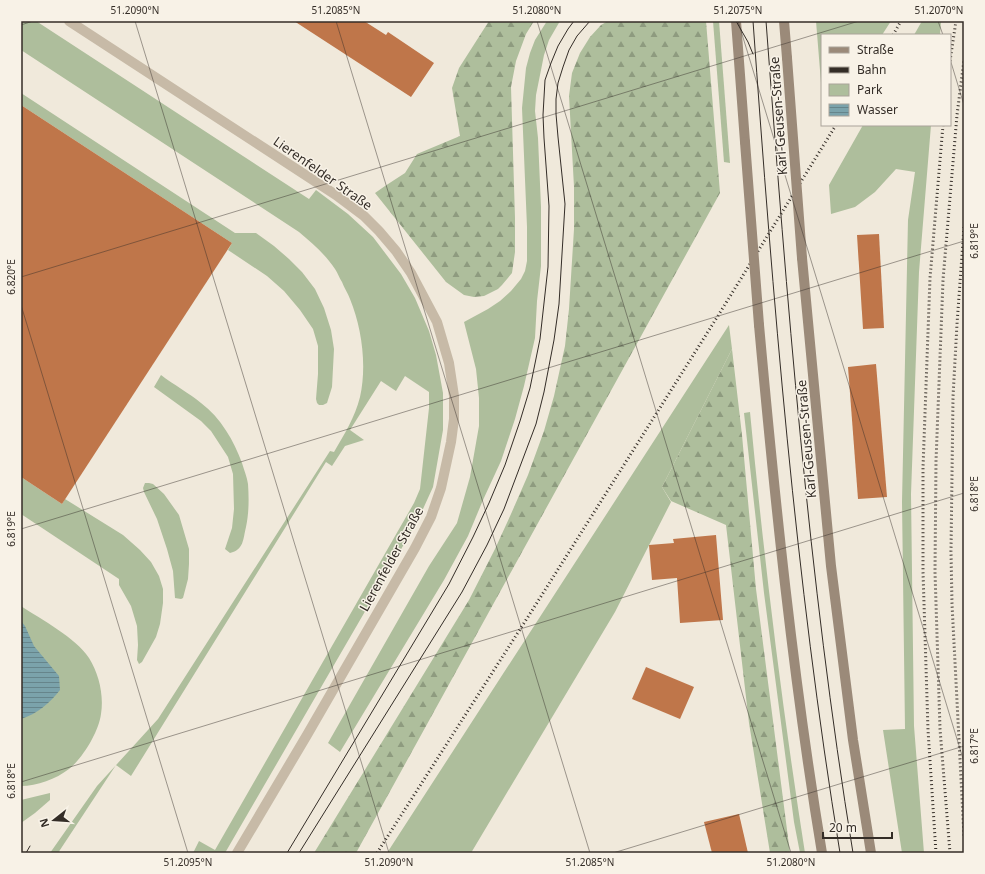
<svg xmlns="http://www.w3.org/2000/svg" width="985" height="874" font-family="'Noto Sans',sans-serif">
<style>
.green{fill:#aebe9c}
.forest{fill:url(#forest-firs)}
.water{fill:url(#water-rules)}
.building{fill:#bf764a}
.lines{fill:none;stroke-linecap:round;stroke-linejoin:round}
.street{stroke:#c7baa7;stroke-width:10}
.secondary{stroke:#9b8a79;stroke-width:10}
.tram{stroke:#342d27;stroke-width:1}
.rail{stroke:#342d27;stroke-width:3;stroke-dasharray:1 3;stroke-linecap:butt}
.secondary-bridge{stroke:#9b8a79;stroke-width:10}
.ticks{fill:none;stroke:#342d27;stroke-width:1;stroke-opacity:0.45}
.labels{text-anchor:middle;stroke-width:3;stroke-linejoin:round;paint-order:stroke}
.street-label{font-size:13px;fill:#342d27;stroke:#f8f2e7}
.neatline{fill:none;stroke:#342d27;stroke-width:1.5}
.ticks-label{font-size:10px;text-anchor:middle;fill:#342d27}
</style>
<defs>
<pattern id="forest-firs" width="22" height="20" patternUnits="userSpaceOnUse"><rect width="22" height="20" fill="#aebe9c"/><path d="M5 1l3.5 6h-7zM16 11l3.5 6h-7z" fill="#8e9b7f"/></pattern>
<pattern id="water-rules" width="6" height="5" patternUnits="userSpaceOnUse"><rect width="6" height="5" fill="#7ba3ab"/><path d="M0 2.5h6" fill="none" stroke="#66858b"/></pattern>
</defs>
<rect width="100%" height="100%" fill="#f0e9db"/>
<g class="green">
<path d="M21,21h15l273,178 7,-9 32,24 25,23 28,37 14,24 14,33 7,24 7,38v37l-10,57 -15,33 -193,333h-32l6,-12 16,9 199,-347 6,-14 9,-81v-16l-24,-16 -9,15 -15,-10 -31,49 14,10 -19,6 -13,20 -6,-4 -195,314 -15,-11 -58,88h-8l47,-67 61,-67 172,-268 4,1c10,-17 21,-35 26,-55 7,-31 2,-69 -10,-98 -2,-6 -6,-11 -8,-17 -3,-4 -4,-9 -7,-13 -10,-15 -23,-26 -36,-37l-278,-182z"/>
<path d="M547,21h13l-11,19 -5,15 -8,40 -1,16 3,27 3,69v59l-4,35 -2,37 -11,48 -9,33 -14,42 -18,39 -15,36 -24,44 -104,172 -12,-9 101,-177 28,-43 13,-46 9,-51v-28l-3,-29 -12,-47 24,-13 12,-8 11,-10 10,-12 4,-8 2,-10v-34l-5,-119 4,-40 4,-15 5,-13z"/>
<path d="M713,21h6l11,142 -6,-1z"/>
<path d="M816,21h75l-9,14h-60v60z"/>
<path d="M922,21h19l-1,14h-26z"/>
<path d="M21,93l214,140h21l18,13 15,13 13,13 13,17 9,19 7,22 3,19 -2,38 -5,16 -4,2h-4l-2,-2 -1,-4 2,-25v-28l-5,-17 -13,-19 -16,-19 -17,-15 -39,-26 4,-7 -211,-138z"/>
<path d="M863,125h68l-12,147 -8,222 3,232 10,127h-22l-19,-123 22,-1 -3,-227 6,-282 7,-48 -19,-3 -21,23 -20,15 -24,7 -2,-29z"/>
<path d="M729,325l3,24 -70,138 9,15 -56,110 -113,189 -31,52h-84z"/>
<path d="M161,375c13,10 28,18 40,28 20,15 33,38 41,60 2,7 5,14 6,21 1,14 1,29 -2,43 -3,12 -2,23 -16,26l-5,-4 7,-21 2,-19 -1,-35 -5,-17 -17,-26 -10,-10 -47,-34z"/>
<path d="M750,412c14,148 32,295 55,441h-5l-6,-31 -30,-229 -20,-180z"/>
<path d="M21,477l41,27 3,-5 58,36 17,15 11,12 8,14 4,13v14l-3,21 -4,13 -14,25 -3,2 -2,-4 1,-15 -1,-19 -6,-20 -12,-21v-6l-98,-65z"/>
<path d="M145,483h4l4,1 11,10 15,21 10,34v15l-1,15 -5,19 -2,1 -6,-1 -2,-27 -6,-22 -10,-30 -13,-27 -1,-4z"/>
<path d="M21,606c21,14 54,31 68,52 10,16 15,37 12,56 -2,17 -18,44 -32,55 -13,10 -32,17 -48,17z"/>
<path d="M50,793v7l-15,13 -14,10v-23z"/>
</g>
<g class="forest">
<path d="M489,21h45l-8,13 -10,27 -5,26 4,131v34l-3,21 -10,12 -4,4 -14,7 -10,1 -10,-2 -18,-13 -71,-89 10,-7 20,-13 12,-19 43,-18 -8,-48 7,-20z"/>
<path d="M608,21h98l14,172 -364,660h-42l155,-253 26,-51 16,-35 17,-39 16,-44 10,-35 11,-50 4,-37 5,-80v-42l-5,-91 3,-23 8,-20 10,-16 11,-12z"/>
<path d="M732,349l10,86 14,154 34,264h-20l-21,-130 -23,-198 -55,-24 -9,-14z"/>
</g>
<path class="water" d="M21,621l4,5 9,20 25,30 1,14c-10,13 -23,24 -39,29z"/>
<g class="building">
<path d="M294,21h70l22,14 2,-3 46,31 -23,34z"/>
<path d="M21,105l211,138 -170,261 -41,-27z"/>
<path d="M879,234l5,94 -21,1 -6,-94z"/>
<path d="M876,364l11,133 -29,2 -10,-132z"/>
<path d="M716,535l7,85 -43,3 -3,-45 -25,2 -3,-35 25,-2 -1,-4z"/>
<path d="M646,667l48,20 -14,32 -48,-20z"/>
<path d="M739,814l9,39h-36l-8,-31z"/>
</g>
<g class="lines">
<path class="street" d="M69,21l267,174 28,21 15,15 17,20 15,22 26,49 12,41 5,33v23l-3,23 -10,46 -10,29 -16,31 -108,187 -70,118"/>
<g class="secondary">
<path d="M736,21l9,121"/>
<path d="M784,21l3,37"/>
<path d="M802,258l29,308 22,174 18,113"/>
<path d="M759,325c16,177 34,353 63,528"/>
</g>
<g class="tram">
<path d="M736,21l12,21 5,12"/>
<path d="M753,21c20,278 42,557 87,832"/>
<path d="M766,21c21,278 42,556 87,832"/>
<path d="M26,853l4,-7"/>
<path d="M287,853l162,-269 24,-47 16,-34 16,-38 15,-44 10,-33 10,-49 8,-72 1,-61 -5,-68 -1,-23 2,-35 6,-17 7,-17 10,-17 6,-8"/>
<path d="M299,853l163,-261 25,-47 17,-36 32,-85 8,-32 10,-52 5,-36 6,-100 -7,-67 -2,-23v-15l2,-16 5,-16 6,-17 8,-14 13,-15"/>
</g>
<g class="rail">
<path d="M893,35l8,-14"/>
<path d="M950,61l6,-40"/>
<path d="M964,227l-7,97 -4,73 -2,154 1,53 12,233"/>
<path d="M377,853l156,-244 183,-290 120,-194"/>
<path d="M936,853l-8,-123 -5,-158v-104l7,-190 13,-153"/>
<path d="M950,853l-10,-124 -5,-157 1,-111 7,-181 14,-165 7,-55"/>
</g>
<g class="secondary-bridge">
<path d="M787,58l15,200"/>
<path d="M745,142l14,183"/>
</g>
</g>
<path class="ticks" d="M135,21l254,832M336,21l254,832M537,21l254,832M738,21l226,741M938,21l5,14M21,25l12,-4M950,59l14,46M21,277l838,-256M21,305l167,548M21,529l943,-288M21,782l943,-289M613,853l351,-107"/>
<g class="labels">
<g class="street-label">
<text transform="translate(778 116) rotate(-94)" y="5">Karl-Geusen-Straße</text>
<text transform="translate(323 173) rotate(35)" y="5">Lierenfelder Straße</text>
<text transform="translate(806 439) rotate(-95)" y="5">Karl-Geusen-Straße</text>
<text transform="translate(391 559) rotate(-61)" y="5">Lierenfelder Straße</text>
</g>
</g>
<rect width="985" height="874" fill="none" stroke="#f8f2e7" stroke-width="44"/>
<rect x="821" y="34" width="130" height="92" fill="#f8f2e7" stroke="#aaa39a"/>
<rect x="829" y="47" width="20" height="6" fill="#9b8a79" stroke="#aaa39a"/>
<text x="857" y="54" font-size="12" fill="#342d27">Straße</text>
<rect x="829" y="67" width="20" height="6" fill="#342d27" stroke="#aaa39a"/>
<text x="857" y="74" font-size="12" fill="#342d27">Bahn</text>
<rect x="829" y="84" width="20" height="12" fill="#aebe9c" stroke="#aaa39a"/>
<text x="857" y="94" font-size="12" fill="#342d27">Park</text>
<rect x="829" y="104" width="20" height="12" fill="url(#water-rules)" stroke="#aaa39a"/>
<text x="857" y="114" font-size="12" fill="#342d27">Wasser</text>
<g transform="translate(54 820) rotate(253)" stroke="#f8f2e7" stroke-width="3" paint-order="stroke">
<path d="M0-3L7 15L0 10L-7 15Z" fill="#342d27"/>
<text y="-6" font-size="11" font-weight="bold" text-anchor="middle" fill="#342d27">N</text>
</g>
<path d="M823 832v6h69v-6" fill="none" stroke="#342d27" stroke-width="2"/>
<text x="829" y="832" font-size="12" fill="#342d27" stroke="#f8f2e7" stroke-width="3" paint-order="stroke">20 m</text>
<rect x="22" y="22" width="941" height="830" class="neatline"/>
<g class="ticks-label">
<text x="135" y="14">51.2090°N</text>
<text x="336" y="14">51.2085°N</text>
<text x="537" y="14">51.2080°N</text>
<text x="738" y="14">51.2075°N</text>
<text x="939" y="14">51.2070°N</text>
<text transform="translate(974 241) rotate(-90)" y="4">6.819°E</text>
<text transform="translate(11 277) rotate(-90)" y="4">6.820°E</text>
<text transform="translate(974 494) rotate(-90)" y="4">6.818°E</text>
<text transform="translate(11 529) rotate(-90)" y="4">6.819°E</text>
<text transform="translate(974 746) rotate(-90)" y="4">6.817°E</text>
<text transform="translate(11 781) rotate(-90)" y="4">6.818°E</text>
<text x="188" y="866">51.2095°N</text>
<text x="389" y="866">51.2090°N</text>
<text x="590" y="866">51.2085°N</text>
<text x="791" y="866">51.2080°N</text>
</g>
</svg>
